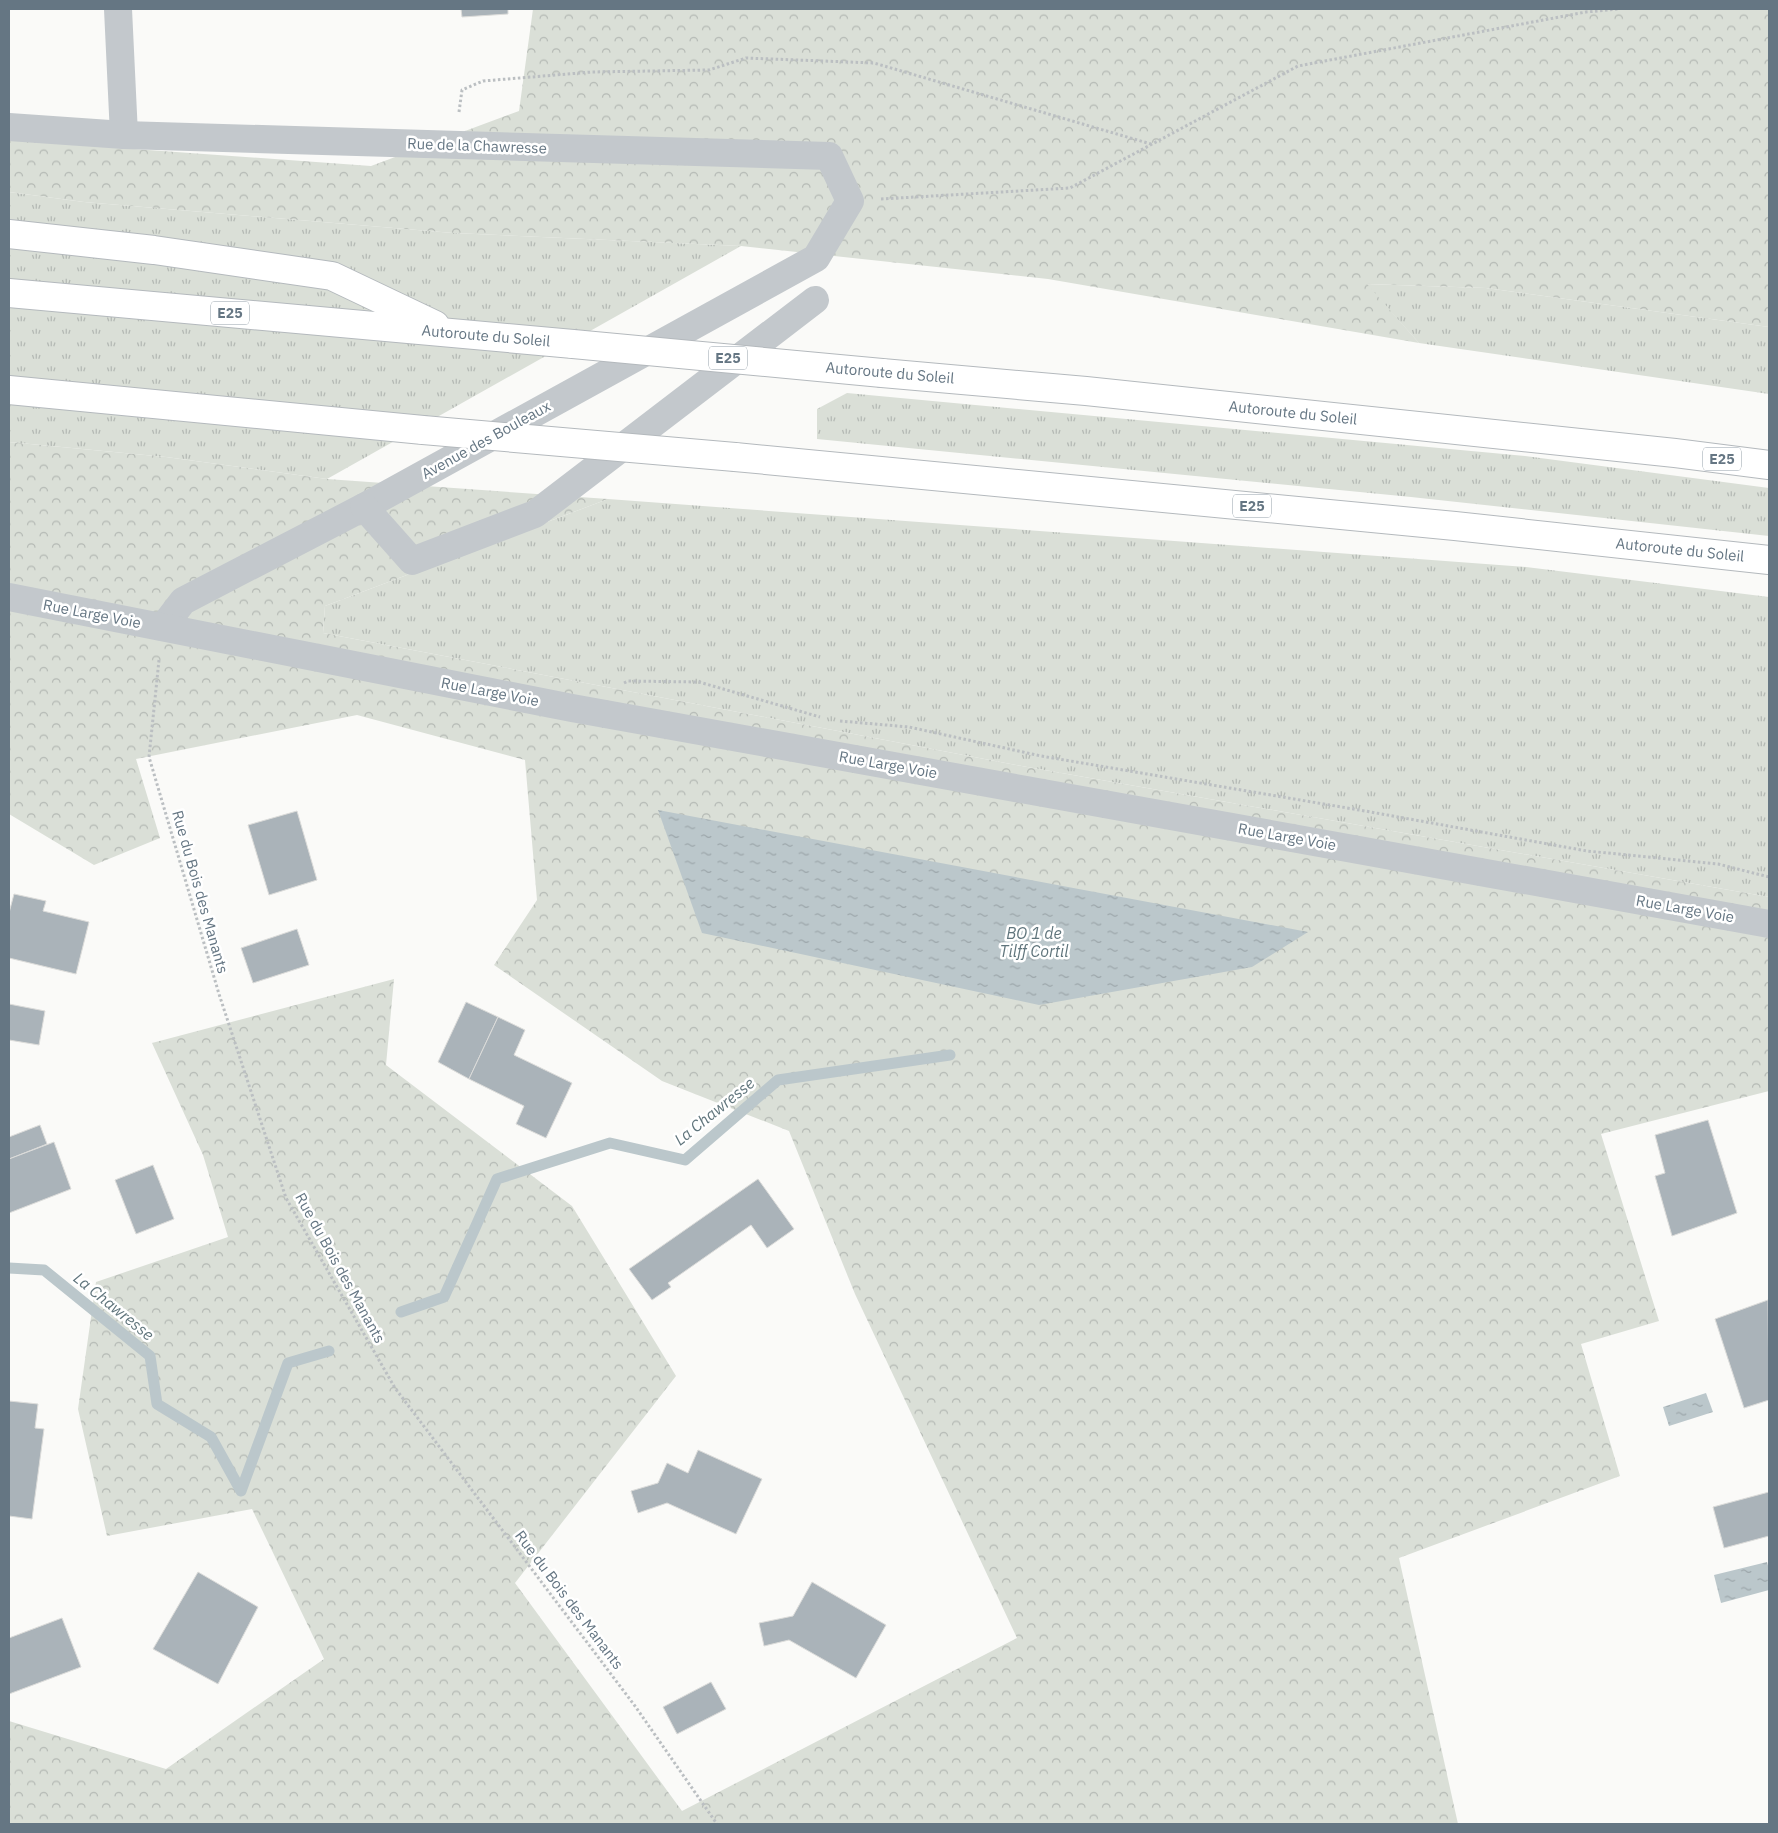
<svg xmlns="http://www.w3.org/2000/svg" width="1778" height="1833" font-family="'IBM Plex Sans',sans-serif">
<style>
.grass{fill:url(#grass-tufts)}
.forest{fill:url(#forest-crowns)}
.water{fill:url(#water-ripples)}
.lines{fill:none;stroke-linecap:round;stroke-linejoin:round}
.stream{stroke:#bbc7cb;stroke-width:11}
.building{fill:#aab3b9;stroke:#dcdcda}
.highway-casing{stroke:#b4b9bd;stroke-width:30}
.path{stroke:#bbbfc2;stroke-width:3;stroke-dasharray:2.5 2.5;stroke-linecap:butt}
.minor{stroke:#c3c8cc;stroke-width:28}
.highway{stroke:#fff;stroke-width:28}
.highway-bridge-casing{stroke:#b4b9bd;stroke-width:30;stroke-linecap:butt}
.highway-bridge{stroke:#fff;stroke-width:28}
.labels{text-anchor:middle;stroke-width:5;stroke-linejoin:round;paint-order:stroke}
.shield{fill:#fff;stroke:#939fa8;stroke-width:1}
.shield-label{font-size:14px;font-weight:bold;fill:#657683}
.street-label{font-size:15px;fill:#657683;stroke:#fff}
.water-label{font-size:16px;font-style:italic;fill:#60757c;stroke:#fff}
</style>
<defs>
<pattern id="grass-tufts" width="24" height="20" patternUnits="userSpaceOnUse" patternTransform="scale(1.25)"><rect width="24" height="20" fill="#dadfd7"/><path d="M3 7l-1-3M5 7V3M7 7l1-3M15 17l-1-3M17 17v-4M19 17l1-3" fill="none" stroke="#b4b9b4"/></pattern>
<pattern id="forest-crowns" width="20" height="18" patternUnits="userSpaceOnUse" patternTransform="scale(1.25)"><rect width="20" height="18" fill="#dadfd7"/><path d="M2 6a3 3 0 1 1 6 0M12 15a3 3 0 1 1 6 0" fill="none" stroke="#b4b9b4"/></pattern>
<pattern id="water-ripples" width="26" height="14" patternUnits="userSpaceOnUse" patternTransform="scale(1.25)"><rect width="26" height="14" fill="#bbc7cb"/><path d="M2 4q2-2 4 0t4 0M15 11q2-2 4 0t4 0" fill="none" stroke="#9ca6aa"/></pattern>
</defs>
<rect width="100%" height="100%" fill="#fafaf8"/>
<g class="grass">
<path d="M9,192l75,10 369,31 288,13 -414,233 -161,-22 -157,-15z"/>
<path d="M1366,284l120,4 283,39v67l-350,-51z"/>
<path d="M847,393l678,63 244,32v48l-358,-39 -594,-58v-30z"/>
<path d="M608,499l918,68 243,30v300l-753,-132 -693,-132 2,-27z"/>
</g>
<g class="forest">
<path d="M533,9h1236v318l-283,-39 -119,-4 52,59 -371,-64 -307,-33 -288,-13 -369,-31 -75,-10v-52l362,26 148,-55z"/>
<path d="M9,442l157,15 161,22 281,20 -283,107 -2,27 693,132 753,132v194l-168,43 58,187 -78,23 39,132 -221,82 59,266h-1449v-103l157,48 158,-110 -72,-150 -145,27 -29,-127 18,-127 132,-45 -25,-82 -51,-112 242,-64 -8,86 186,141 104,170 -161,207 167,228 335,-173 -162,-344 -66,-163 -127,-50 -168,-116 43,-65 -12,-140 -168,-45 -221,44 24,79 -66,27 -85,-51z"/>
</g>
<g class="water">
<path d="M658,810l650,122 -56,35 -213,38 -337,-72z"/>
<path d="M1706,1393l7,19 -44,14 -6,-19z"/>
<path d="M1767,1562l2,7v21l-48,13 -7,-28z"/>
</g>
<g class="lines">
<g class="stream">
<path d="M9,1268l35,2 106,86 7,48 54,33 30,54 47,-128 41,-12"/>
<path d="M401,1312l43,-15 53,-118 113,-36 75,17 93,-80 172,-25"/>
</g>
</g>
<g class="building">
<path d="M461,9h47v5l-46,3z"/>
<path d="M297,811l20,69 -48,15 -21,-70z"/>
<path d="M14,894l32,7 -3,10 46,11 -13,52 -67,-16v-45z"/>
<path d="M297,929l12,36 -56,18 -12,-35z"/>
<path d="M466,1002l32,15 -29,62 -31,-17z"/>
<path d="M9,1004l36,7 -6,34 -30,-5z"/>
<path d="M498,1017l27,13 -11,25 58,28 -26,55 -30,-14 8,-18 -55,-27z"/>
<path d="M1708,1120l29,93 -65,23 -17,-60 10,-3 -10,-38z"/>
<path d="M40,1125l7,19 -38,15v-22z"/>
<path d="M54,1142l17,47 -62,24v-54z"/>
<path d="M153,1165l21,54 -38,15 -21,-54z"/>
<path d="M758,1179l36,50 -27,19 -16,-23 -83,58 3,4 -19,13 -23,-31z"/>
<path d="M1768,1300l1,100 -25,8 -29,-89z"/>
<path d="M9,1401l29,3 -3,24 9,1 -12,90 -23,-3z"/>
<path d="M698,1450l64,29 -26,55 -69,-31 -29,10 -7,-22 27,-8 9,-20 21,10z"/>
<path d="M1769,1492v44l-45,12 -11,-41z"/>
<path d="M198,1572l60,35 -40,77 -65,-35z"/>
<path d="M812,1582l74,43 -30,53 -67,-38 -25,6 -5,-23 34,-7z"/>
<path d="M62,1618l19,49 -72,27v-56z"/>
<path d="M711,1682l15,27 -49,25 -14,-27z"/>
</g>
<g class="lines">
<defs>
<g id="highway">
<path d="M9,234l145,16 178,26 103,49"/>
<path d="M9,293l564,51"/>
<path d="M882,373l204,18 589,62 94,12"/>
<path d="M9,390l414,40"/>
<path d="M735,457l720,69 314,34"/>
</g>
</defs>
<use href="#highway" class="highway-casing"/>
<g class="path">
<path d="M459,112l3,-22 21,-9 109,-9 117,-2 37,-12 128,5 277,81"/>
<path d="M881,199l189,-11 228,-122 288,-54 32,-3"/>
<path d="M159,660l-10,97 70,237 67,204 109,190 240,318 82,118"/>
<path d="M624,683l4,-2 71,1 121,35"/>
<path d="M840,721l69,6 132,29 324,55 222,40 131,13 51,13"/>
</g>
<g class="minor">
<path d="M118,9l6,126"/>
<path d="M9,127l115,8 705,21 21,45 -34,57 -452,249 -181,94 -20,26"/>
<path d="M364,507l48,54 123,-47 280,-214"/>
<path d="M9,597l563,111 1197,216"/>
</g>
<use href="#highway" class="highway"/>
<defs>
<g id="highway-bridge">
<path d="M573,344l309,29"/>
<path d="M423,430l312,27"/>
</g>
</defs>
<use href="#highway-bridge" class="highway-bridge-casing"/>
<use href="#highway-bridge" class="highway-bridge"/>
</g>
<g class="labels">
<g class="shield">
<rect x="211" y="301.5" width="38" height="23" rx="4"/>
<rect x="709" y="346.5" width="38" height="23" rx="4"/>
<rect x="1703" y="447.5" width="38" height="23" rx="4"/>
<rect x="1233" y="494.5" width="38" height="23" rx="4"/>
</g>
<g class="shield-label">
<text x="230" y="318">E25</text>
<text x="728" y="363">E25</text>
<text x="1722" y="464">E25</text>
<text x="1252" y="511">E25</text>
</g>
<g class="street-label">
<text transform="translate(477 146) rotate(2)" y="5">Rue de la Chawresse</text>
<text transform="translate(486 336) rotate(5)" y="5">Autoroute du Soleil</text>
<text transform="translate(890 373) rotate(5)" y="5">Autoroute du Soleil</text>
<text transform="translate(1293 413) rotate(6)" y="5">Autoroute du Soleil</text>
<text transform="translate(486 440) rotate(-29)" y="5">Avenue des Bouleaux</text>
<text transform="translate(1680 550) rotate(6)" y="5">Autoroute du Soleil</text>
<text transform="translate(92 614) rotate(11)" y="5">Rue Large Voie</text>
<text transform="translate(490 692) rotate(11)" y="5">Rue Large Voie</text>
<text transform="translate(888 765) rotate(10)" y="5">Rue Large Voie</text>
<text transform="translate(1287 837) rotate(10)" y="5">Rue Large Voie</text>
<text transform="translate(200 892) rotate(74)" y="5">Rue du Bois des Manants</text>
<text transform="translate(1685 909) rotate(10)" y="5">Rue Large Voie</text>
<text transform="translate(340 1268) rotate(61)" y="5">Rue du Bois des Manants</text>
<text transform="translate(569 1600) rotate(53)" y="5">Rue du Bois des Manants</text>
</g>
<g class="water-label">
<text x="1034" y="939">BO 1 de<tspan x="1034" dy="18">Tilff Cortil</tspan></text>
<text transform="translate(714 1111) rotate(-39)" y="6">La Chawresse</text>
<text transform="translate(114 1306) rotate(39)" y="6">La Chawresse</text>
</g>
</g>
<rect width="1778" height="1833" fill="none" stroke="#657683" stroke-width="20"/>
</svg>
